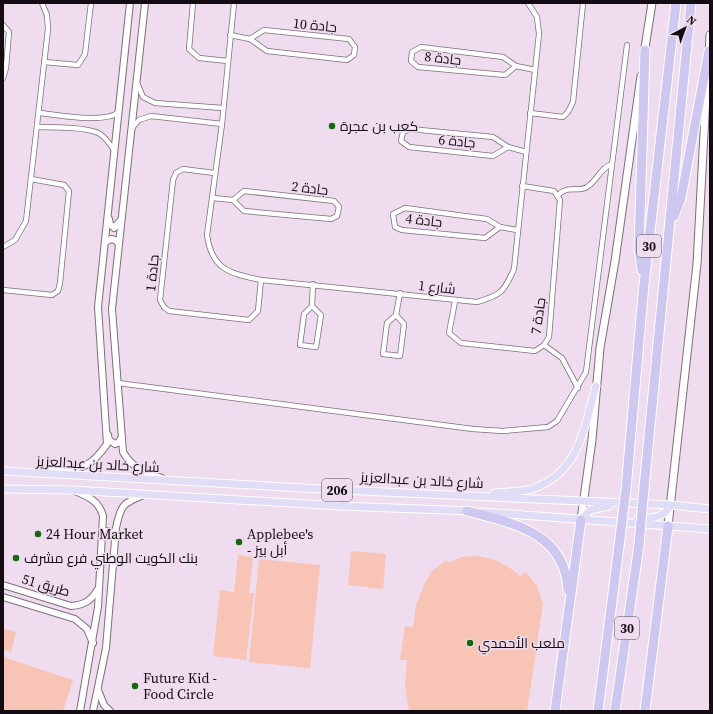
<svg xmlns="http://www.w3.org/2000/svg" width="713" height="714" font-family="'Source Serif 4',Cairo,serif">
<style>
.green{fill:#f7c4b5}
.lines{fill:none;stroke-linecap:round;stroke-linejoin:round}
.minor-casing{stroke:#7e6e7d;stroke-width:6}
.tertiary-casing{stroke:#7e6e7d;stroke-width:8}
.secondary-casing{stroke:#7e6e7d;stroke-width:9}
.primary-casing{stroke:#fff;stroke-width:9}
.motorway-casing{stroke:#fff;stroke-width:11}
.minor{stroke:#fff;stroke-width:4.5}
.tertiary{stroke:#fff;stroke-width:6}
.secondary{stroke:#fff;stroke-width:7}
.primary{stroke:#e2ddf6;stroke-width:7}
.motorway{stroke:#cec7f0;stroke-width:9}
.motorway-bridge-casing{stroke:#fff;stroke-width:11;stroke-linecap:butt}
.motorway-bridge{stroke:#cec7f0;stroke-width:9}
.poi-dot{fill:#15690c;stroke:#efdcee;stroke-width:1.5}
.labels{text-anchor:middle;stroke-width:3;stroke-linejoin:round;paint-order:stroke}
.shield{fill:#efdcee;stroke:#554b55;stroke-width:1}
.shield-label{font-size:13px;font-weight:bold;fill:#130d13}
.street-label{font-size:14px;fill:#130d13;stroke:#efdcee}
.poi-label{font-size:14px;fill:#130d13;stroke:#efdcee;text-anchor:start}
</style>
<rect width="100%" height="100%" fill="#efdcee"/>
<g class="green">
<path d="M351,551l35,3 -3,35 -35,-4z"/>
<path d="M238,555l15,2 -4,36h5l-8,67 -33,-4 7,-66 14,2z"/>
<path d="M476,556c19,2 30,8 44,20l6,-4 11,14 6,18 -16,107h-118l-4,-26 2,-25h-7l5,-34 8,1 3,-22 8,-20 7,-13 15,-12 3,3 13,-6z"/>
<path d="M259,559l61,6 -10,103 -61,-6z"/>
<path d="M3,628l13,4 -5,20 -8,-3z"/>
<path d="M3,657l70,23 -10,31h-60z"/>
</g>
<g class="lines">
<defs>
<g id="minor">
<path d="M193,3l-4,46 10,9 29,3"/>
<path d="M234,3l-12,121 -15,111c5,35 22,38 54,45l216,22c24,-7 27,-10 37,-33l25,-235 -2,-17 -9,-14"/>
<path d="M3,25l6,7 -3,36 -3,10"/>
<path d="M230,35l20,4 17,12 80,9 7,-5 1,-8 -6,-8 -85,-9 -14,9"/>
<path d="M44,62l34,3 7,-11 6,-51"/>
<path d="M516,66l-11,9 -87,-8 -7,-6 1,-9 9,-5 82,10 13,9 19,4"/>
<path d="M138,85l5,12 12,6 68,5"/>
<path d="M40,113c19,2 64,11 79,-1"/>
<path d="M530,113l33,4 5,-5 5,-10 10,-99"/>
<path d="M38,127c13,0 52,0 62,7 6,4 10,10 14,16"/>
<path d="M132,128l7,-8 12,-4 71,8"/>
<path d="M508,147l-15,9 -84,-9 -8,-6 2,-9 7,-3 83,8 15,10 18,5"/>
<path d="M214,173l-31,-4 -7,4 -3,7 -13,120 4,7 5,4 80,9 9,-9 3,-31"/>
<path d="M558,195c12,-11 20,-2 29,-8 11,-7 13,-19 25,-23"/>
<path d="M213,198l20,2 11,11 87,8 6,-3 2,-9 -5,-6 -90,-10 -11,9"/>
<path d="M500,227l-15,11 -83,-8 -7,-3 -2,-13 12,-6 82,11 13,8 17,3"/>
<path d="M3,247l12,-7 11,-19 22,-192 -1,-14 -5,-12"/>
<path d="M3,290l49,5 6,-4 2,-8 9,-92 -5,-6 -33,-6"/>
<path d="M455,301l-6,32 12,10 74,8 9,-6 5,-8 11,-137 -6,-9 -32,-5"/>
<path d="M312,306l9,9 -5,32 -16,-2 4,-31 8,-8 1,-22"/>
<path d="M396,315l8,9 -4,32 -17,-2 4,-31 9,-8 4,-22"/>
<path d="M544,345l18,13 16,30"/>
<path d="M118,383l355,46 30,2 45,-4 9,-6 29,-49 41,-327"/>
</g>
<g id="tertiary">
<path d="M145,3l-33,306 11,143c9,16 21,20 39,26"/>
<path d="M109,219l1,5 4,4 6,-7"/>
<path d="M105,242l6,-3 4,1 4,4"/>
<path d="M108,435l1,5 6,4 3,-1 4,-6"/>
<path d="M47,471c30,-2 41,1 60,-27l-9,-137 32,-304"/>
<path d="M75,491c14,6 24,10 28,25l-5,91 -18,104"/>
<path d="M102,536l4,-5 7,1 3,5"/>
<path d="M3,585l68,21c13,-1 20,-5 27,-17"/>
<path d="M3,597l72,22 12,10 6,14"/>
<path d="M98,690l6,15 6,6"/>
<path d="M93,711l13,-63 10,-120c5,-25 8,-25 30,-34"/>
</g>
<g id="secondary">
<path d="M644,54l8,-51"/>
<path d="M709,55l1,-20"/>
<path d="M581,520l11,-80 8,-92 15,-87 26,-185"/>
<path d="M668,526l29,-262 10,-186"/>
</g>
<g id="primary">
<path d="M3,471l336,19 332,15 39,4"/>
<path d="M3,489l69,1 268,16 131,5"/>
<path d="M339,490l6,5 1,4 -6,7"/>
<path d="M494,493c11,-1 24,-1 34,-3 51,-14 56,-61 68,-104"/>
<path d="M483,512l227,17"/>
<path d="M581,520l9,-10 19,-4"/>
<path d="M637,520c14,-2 27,-2 34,-15"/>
</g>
<g id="motorway">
<path d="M674,216l7,-18 28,-147"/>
<path d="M642,270l-3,-21 6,-199"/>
<path d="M644,488l47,-485"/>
<path d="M626,489l18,-205 32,-281"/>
<path d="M467,511c45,12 98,21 101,79"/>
<path d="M555,711l26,-191"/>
<path d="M598,711l21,-165"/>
<path d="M615,711l24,-166"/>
<path d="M645,711l23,-185"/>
</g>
</defs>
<use href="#minor" class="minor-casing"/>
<use href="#tertiary" class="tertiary-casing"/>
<use href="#secondary" class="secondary-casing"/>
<use href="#primary" class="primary-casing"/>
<use href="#motorway" class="motorway-casing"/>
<use href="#minor" class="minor"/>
<use href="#tertiary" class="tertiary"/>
<use href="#secondary" class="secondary"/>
<use href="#primary" class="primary"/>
<use href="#motorway" class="motorway"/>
<defs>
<g id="motorway-bridge">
<path d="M639,545l5,-57"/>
<path d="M619,546l7,-57"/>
</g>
</defs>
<use href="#motorway-bridge" class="motorway-bridge-casing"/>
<use href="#motorway-bridge" class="motorway-bridge"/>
</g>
<g class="poi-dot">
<circle cx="332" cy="126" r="4"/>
<circle cx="38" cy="534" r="4"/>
<circle cx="239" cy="542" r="4"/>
<circle cx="16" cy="558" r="4"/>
<circle cx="470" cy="643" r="4"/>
<circle cx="135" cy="686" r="4"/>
</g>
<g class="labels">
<g class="shield">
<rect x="637" y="235" width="24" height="22" rx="3"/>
<rect x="322" y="479" width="30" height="22" rx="3"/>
<rect x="615" y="617" width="24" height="22" rx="3"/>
</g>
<g class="shield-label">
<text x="649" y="251">30</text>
<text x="337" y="495">206</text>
<text x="627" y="633">30</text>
</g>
<g class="street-label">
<text transform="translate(315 25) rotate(6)" y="5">جادة 10</text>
<text transform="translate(443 58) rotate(7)" y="5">جادة 8</text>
<text transform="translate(457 141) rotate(6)" y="5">جادة 6</text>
<text transform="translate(310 188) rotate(7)" y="5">جادة 2</text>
<text transform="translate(424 220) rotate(7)" y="5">جادة 4</text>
<text transform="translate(152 273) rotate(-84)" y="5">جادة 1</text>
<text transform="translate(437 287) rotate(7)" y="5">شارع 1</text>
<text transform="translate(538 316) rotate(-82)" y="5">جادة 7</text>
<text transform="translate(98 464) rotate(3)" y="5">شارع خالد بن عبدالعزيز</text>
<text transform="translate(422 480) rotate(3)" y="5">شارع خالد بن عبدالعزيز</text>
<text transform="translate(46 585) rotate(16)" y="5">طريق 51</text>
</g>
<g class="poi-label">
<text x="340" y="131">كعب بن عجرة</text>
<text x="46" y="539">24 Hour Market</text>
<text x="247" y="539">Applebee's<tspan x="247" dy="16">- أبل بيز</tspan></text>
<text x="24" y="563">بنك الكويت الوطني فرع مشرف</text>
<text x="478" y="648">ملعب الأحمدي</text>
<text x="143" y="683">Future Kid -<tspan x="143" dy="16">Food Circle</tspan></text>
</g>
</g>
<rect width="713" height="714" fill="none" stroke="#130d13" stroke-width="8"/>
<g transform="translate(685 28) rotate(41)" stroke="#efdcee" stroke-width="3" paint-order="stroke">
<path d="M0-3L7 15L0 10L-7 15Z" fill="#130d13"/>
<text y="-6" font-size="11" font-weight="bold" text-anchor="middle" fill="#130d13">N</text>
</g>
</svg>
